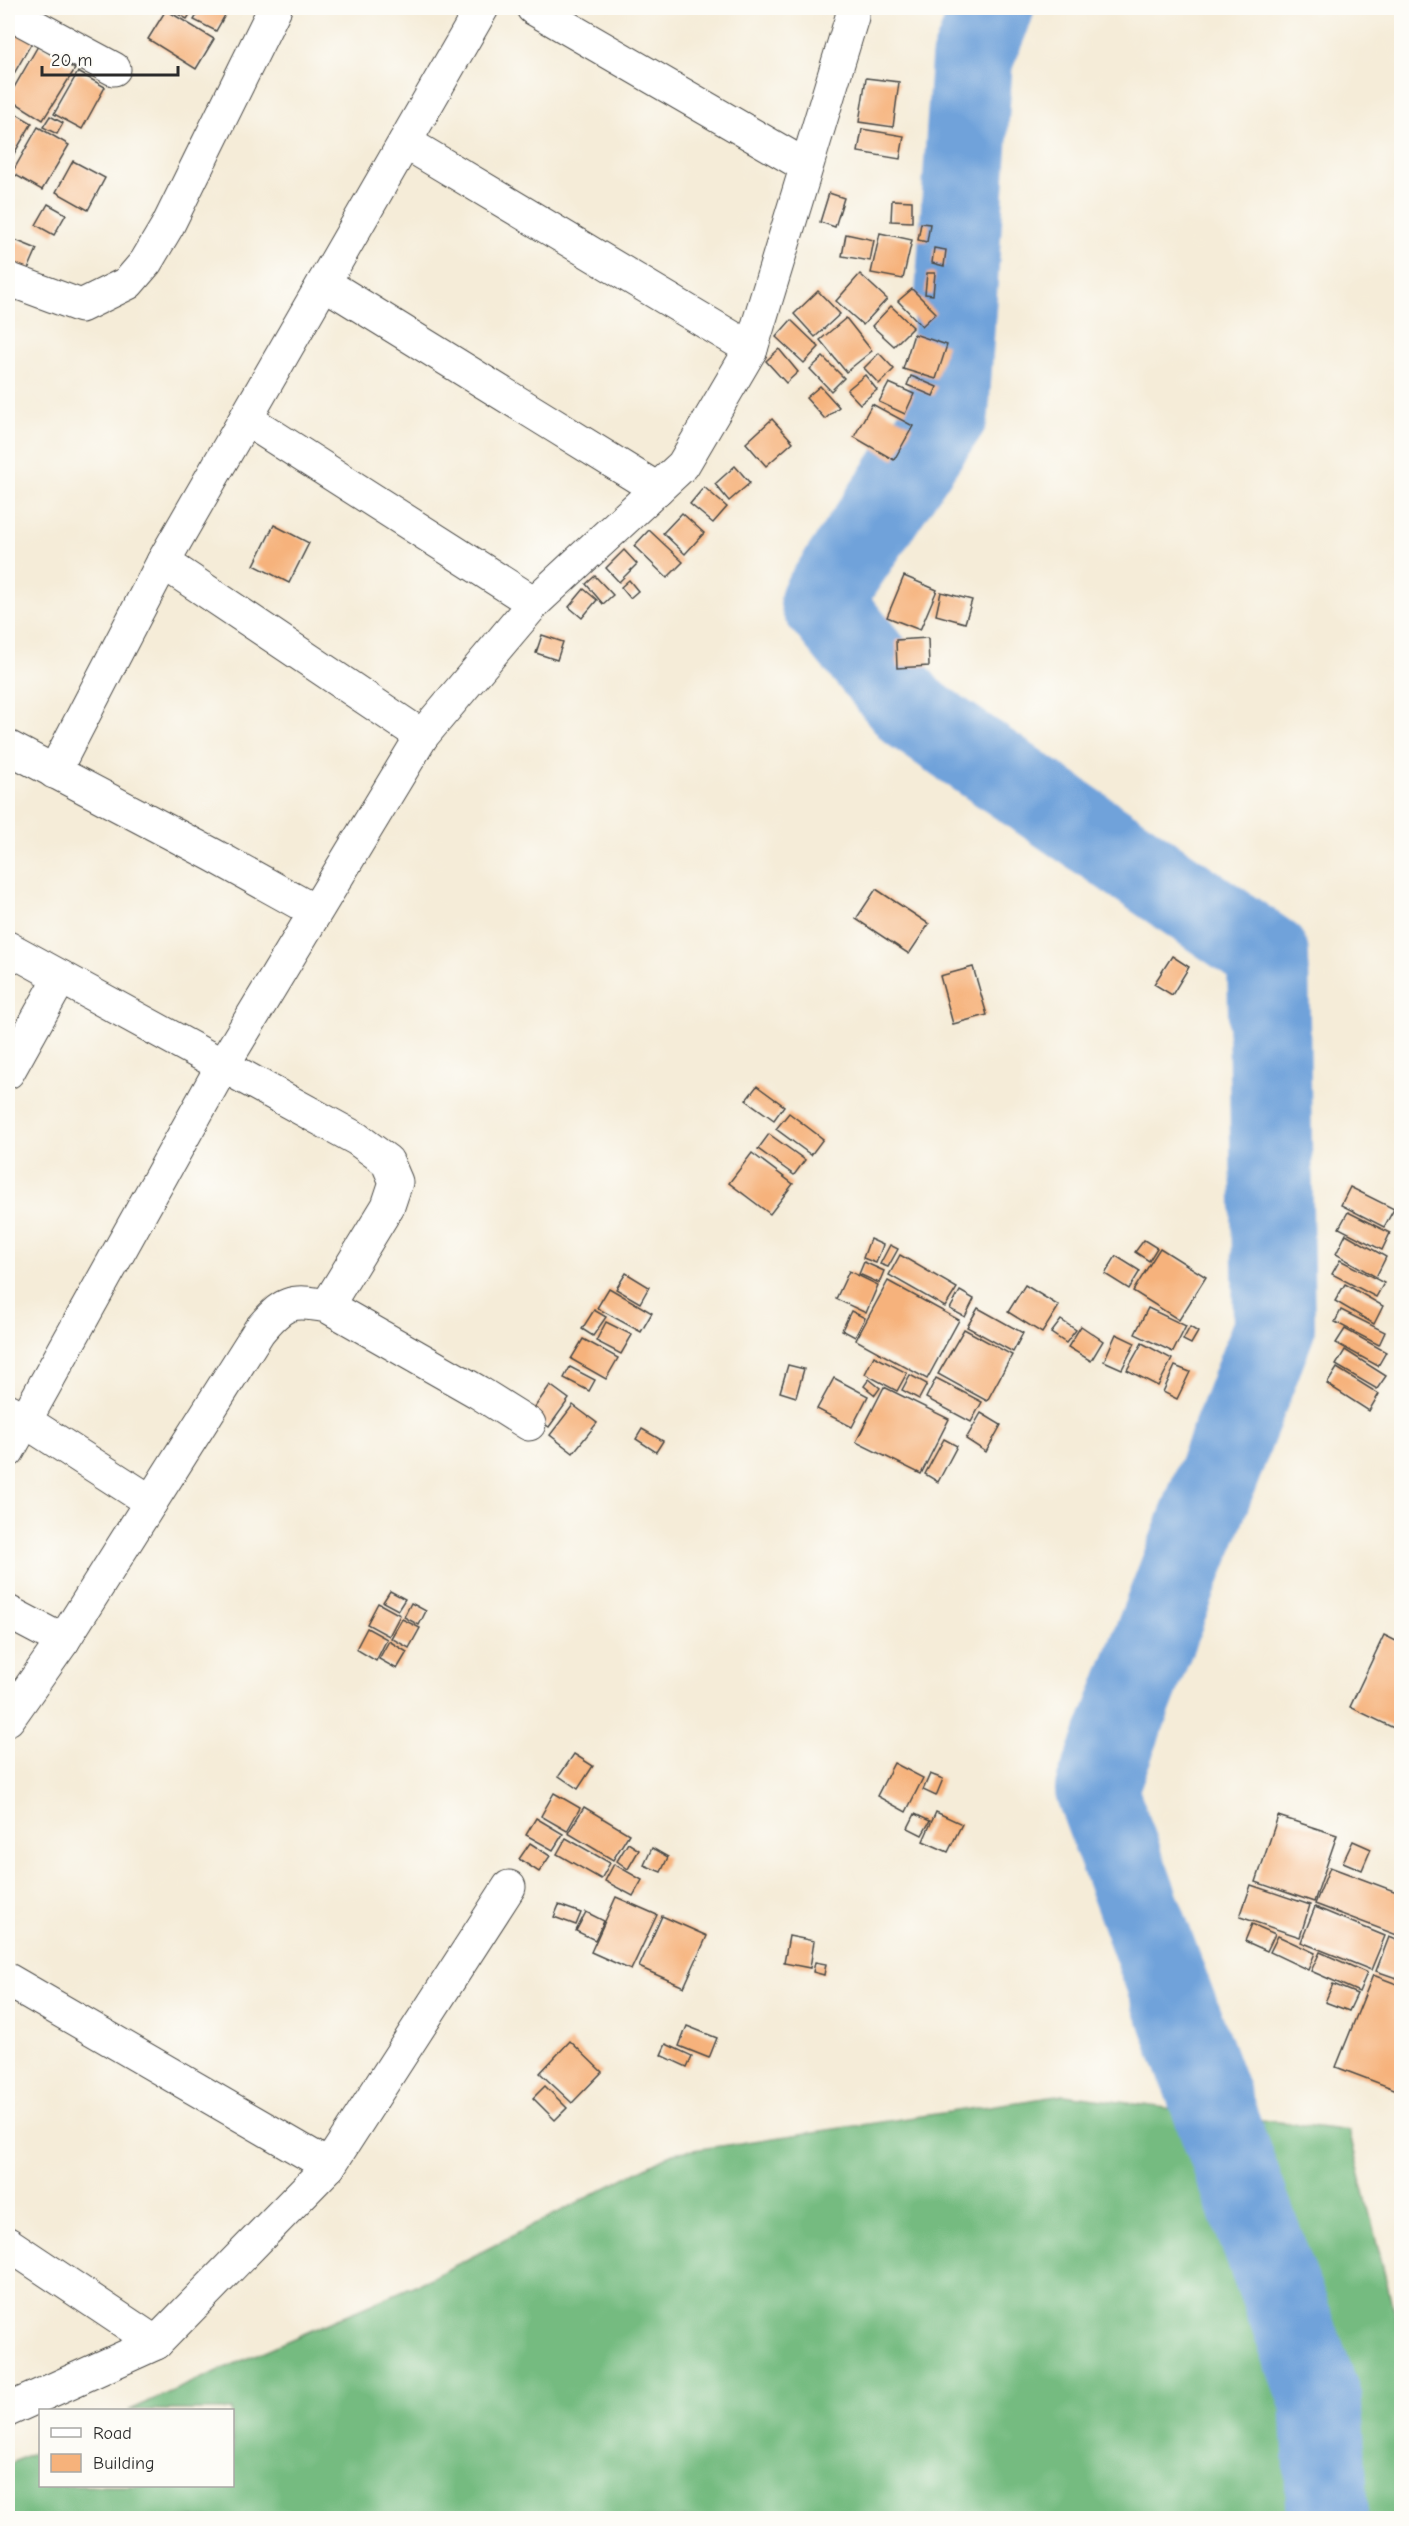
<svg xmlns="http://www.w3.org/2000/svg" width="1409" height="2526" font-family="'Comic Neue',sans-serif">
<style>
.forest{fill:#75bb80;stroke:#507356;stroke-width:1.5}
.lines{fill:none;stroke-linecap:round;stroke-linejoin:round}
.river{stroke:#6fa2da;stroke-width:82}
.building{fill:#f6b27b}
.street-casing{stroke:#494845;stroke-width:35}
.street{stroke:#fff;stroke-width:33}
</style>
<rect width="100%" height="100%" fill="#fdfcf7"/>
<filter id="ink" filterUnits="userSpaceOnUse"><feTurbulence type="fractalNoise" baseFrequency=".0167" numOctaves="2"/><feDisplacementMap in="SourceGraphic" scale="12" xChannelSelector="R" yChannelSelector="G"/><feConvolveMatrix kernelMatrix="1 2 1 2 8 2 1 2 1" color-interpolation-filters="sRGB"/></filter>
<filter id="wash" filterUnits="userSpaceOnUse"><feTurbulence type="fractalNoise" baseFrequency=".008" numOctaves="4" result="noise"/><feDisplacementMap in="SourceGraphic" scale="24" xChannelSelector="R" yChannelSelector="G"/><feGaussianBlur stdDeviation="1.35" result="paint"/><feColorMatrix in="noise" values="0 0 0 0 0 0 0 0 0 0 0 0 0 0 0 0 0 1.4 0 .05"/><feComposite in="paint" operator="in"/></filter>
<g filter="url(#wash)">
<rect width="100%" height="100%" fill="#f5ecd8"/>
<path class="forest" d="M1064,2095l285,36 52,209v178h-1393v-53l32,-16v37h192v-76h-103l300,-131 244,-126z"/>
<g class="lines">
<path class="river" d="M993,8l-21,52 -24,352 -127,189 90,110 357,244 6,373 -178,462 225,611 7,117"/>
</g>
<g id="blocks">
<g class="building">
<path d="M167,8h27l-7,11z"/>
<path d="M201,8h28l-13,23 -22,-11z"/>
<path d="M166,10l48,29 -18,30 -48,-30z"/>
<path d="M8,20l27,17 -27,47z"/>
<path d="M38,46l37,23 -32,51 -35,-22z"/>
<path d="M78,72l27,15 -23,42 -28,-15z"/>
<path d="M866,78l33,4 -6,45 -34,-5z"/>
<path d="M8,109l24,14 -24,41z"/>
<path d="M50,116l13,7 -6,11 -14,-7z"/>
<path d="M38,127l31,18 -27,45 -30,-17z"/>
<path d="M862,129l42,7 -4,23 -42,-7z"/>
<path d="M73,161l32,17 -17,32 -32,-18z"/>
<path d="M829,193l15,5 -9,29 -15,-5z"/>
<path d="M892,200l20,1v21l-21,-1z"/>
<path d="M48,204l18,10 -12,21 -18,-10z"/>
<path d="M921,223l9,1 -3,18 -9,-2z"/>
<path d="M880,233l32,7 -9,39 -32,-6z"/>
<path d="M846,234l28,6 -4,21 -28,-5z"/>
<path d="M15,240l22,9 -11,25 -18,-8v-9z"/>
<path d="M934,248l12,2 -2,16 -12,-3z"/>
<path d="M927,273h8l-2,22 -8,-1z"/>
<path d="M860,274l27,25 -24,26 -27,-24z"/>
<path d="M912,289l24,24 -14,13 -24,-25z"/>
<path d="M818,291l22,23 -25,23 -21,-23z"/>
<path d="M891,306l22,21 -19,19 -22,-20z"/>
<path d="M846,318l26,33 -26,21 -26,-32z"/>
<path d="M791,320l28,27 -15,16 -28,-26z"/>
<path d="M914,334l33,11 -11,34 -33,-10z"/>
<path d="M779,349l19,23 -12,11 -20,-22z"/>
<path d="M879,353l15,16 -15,15 -15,-16z"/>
<path d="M823,357l21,21 -13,13 -21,-22z"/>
<path d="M865,375l12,15 -17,14 -13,-14z"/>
<path d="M911,376l26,11 -4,9 -26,-11z"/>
<path d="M889,383l25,11 -9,20 -26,-12z"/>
<path d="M820,386l19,21 -14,12 -19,-21z"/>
<path d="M872,404l41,22 -19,34 -40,-23z"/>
<path d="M772,419l21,23 -27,24 -20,-23z"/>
<path d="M735,466l15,17 -21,18 -14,-17z"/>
<path d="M704,487l23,20 -14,16 -23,-19z"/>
<path d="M682,513l22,20 -19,21 -22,-21z"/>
<path d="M274,525l35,18 -20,40 -35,-18z"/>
<path d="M649,530l34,32 -16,16 -33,-32z"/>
<path d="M624,550l13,14 -18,18 -13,-14z"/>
<path d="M595,576l18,19 -10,9 -17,-20z"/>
<path d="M904,576l33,14 -17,40 -33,-13z"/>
<path d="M629,580l9,11 -8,7 -9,-11z"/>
<path d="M584,589l13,11 -15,18 -13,-11z"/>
<path d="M941,592l31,8 -7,23 -29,-8z"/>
<path d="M542,635l21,7 -6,18 -21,-7z"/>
<path d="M928,638l1,28 -32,2 -1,-28z"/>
<path d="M876,889l53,35 -20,30 -53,-35z"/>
<path d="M1172,956l17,11 -17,28 -18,-11z"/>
<path d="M973,967l14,48 -34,9 -13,-48z"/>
<path d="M757,1086l27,20 -10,14 -28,-20z"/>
<path d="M789,1113l34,26 -12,16 -35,-26z"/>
<path d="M769,1134l36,26 -11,15 -36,-26z"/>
<path d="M752,1153l41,31 -23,30 -41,-31z"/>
<path d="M1350,1187l44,22 -10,18 -43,-22z"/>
<path d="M1348,1212l42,21 -8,17 -43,-22z"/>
<path d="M1346,1234l40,23 -10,20 -40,-23z"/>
<path d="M870,1239l13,6 -7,18 -13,-5z"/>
<path d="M1144,1240l13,8 -8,13 -14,-9z"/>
<path d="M890,1245l8,4 -10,18 -8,-3z"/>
<path d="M1160,1248l46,29 -27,43 -46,-29z"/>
<path d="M900,1255l57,33 -12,19 -56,-32z"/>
<path d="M1116,1256l24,15 -11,18 -24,-15z"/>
<path d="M1340,1260l44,23 -8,14 -44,-23z"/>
<path d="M864,1262l20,9 -5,12 -20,-9z"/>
<path d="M849,1271l29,14 -12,28 -30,-14z"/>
<path d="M626,1273l23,14 -9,16 -24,-14z"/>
<path d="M888,1281l71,39 -32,59 -71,-39z"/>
<path d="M1345,1284l38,22 -9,18 -39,-23z"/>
<path d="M1025,1285l34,21 -17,27 -34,-21z"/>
<path d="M609,1288l43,25 -11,19 -44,-24z"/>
<path d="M960,1291l14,8 -9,18 -15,-8z"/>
<path d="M978,1308l45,25 -10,19 -46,-25z"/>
<path d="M1148,1308l38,18 -13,26 -38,-18z"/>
<path d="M594,1310l12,7 -13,19 -11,-7z"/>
<path d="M1341,1310l44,22 -6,13 -44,-23z"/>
<path d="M851,1311l14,7 -10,19 -13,-7z"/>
<path d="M1061,1320l15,10 -10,13 -15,-10z"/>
<path d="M606,1322l26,13 -11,19 -25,-13z"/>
<path d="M1081,1326l22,15 -12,20 -23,-14z"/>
<path d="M1190,1327l8,5 -7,12 -8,-4z"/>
<path d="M964,1329l48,26 -25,46 -49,-27z"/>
<path d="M1345,1329l41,23 -8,14 -42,-23z"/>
<path d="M1116,1334l19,9 -13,26 -18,-8z"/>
<path d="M583,1339l35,19 -12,21 -35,-20z"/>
<path d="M1142,1343l30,16 -14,27 -31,-16z"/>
<path d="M1345,1350l41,26 -9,13 -41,-24z"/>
<path d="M874,1356l33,17 -10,18 -32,-17z"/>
<path d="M788,1365l16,4 -8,28 -16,-5z"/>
<path d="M1175,1366l15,6 -13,27 -14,-7z"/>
<path d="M570,1367l25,13 -6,11 -25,-13z"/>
<path d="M1337,1368l42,26 -10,17 -42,-27z"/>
<path d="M910,1375l17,9 -8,15 -17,-9z"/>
<path d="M834,1378l34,18 -16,31 -35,-18z"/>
<path d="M936,1378l46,24 -11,20 -45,-24z"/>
<path d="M869,1379l11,9 -5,7 -11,-9z"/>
<path d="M550,1385l19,14 -20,28 -19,-13z"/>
<path d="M884,1387l65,32 -28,55 -65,-32z"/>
<path d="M573,1405l24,18 -24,30 -23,-18z"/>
<path d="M981,1413l20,12 -15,27 -20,-13z"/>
<path d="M642,1429l21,12 -7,11 -20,-13z"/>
<path d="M944,1439l13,7 -19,36 -13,-8z"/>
<path d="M390,1591l15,8 -7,11 -15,-8z"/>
<path d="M378,1603l22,12 -11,21 -22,-12z"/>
<path d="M411,1603l15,8 -7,14 -15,-8z"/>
<path d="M402,1619l18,9 -11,20 -18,-10z"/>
<path d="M367,1628l20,11 -11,22 -20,-12z"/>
<path d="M1384,1635l18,9v88l-52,-25z"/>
<path d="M389,1641l18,11 -10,17 -18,-10z"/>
<path d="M574,1754l19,12 -15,23 -19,-13z"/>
<path d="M894,1763l29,15 -17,34 -29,-16z"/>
<path d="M930,1774l13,5 -7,17 -13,-6z"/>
<path d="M554,1793l26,15 -13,23 -26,-15z"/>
<path d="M584,1807l45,27 -16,26 -45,-27z"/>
<path d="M936,1812l26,12 -14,28 -25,-11z"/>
<path d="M915,1814l15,7 -8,14 -14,-7z"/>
<path d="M1278,1816l59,19 -23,67 -58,-20z"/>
<path d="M536,1818l27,16 -10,16 -27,-15z"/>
<path d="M566,1838l44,25 -9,16 -44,-25z"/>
<path d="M1353,1841l18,8 -9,21 -19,-8z"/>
<path d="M530,1843l20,13 -11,16 -20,-13z"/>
<path d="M628,1843l11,7 -11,19 -11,-8z"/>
<path d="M652,1848l16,9 -7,15 -17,-7z"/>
<path d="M614,1864l28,16 -9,16 -28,-15z"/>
<path d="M1330,1867l72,27v43l-87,-33z"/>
<path d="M1251,1885l59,20 -10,32 -60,-20z"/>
<path d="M616,1897l41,18 -26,55 -40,-18z"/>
<path d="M559,1905l22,8 -5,12 -22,-8z"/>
<path d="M1315,1907l70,29 -14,34 -70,-28z"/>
<path d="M586,1912l18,9 -9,19 -19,-9z"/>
<path d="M662,1916l45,20 -23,51 -45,-20z"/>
<path d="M1252,1924l23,10 -8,17 -22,-10z"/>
<path d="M789,1936l25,5 -4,27 -26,-5z"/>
<path d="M1278,1936l37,17 -7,17 -38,-18z"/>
<path d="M1389,1937l13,5v38l-26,-9z"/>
<path d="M1320,1952l47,21 -8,19 -48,-21z"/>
<path d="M815,1962l11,2 -2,11 -11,-3z"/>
<path d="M1373,1975l29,11v106l-66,-25z"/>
<path d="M1333,1984l24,10 -8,17 -24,-9z"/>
<path d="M687,2026l30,12 -8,20 -30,-12z"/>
<path d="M570,2041l32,31 -30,31 -32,-30z"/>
<path d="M666,2044l26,12 -5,11 -26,-12z"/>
<path d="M545,2086l22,22 -12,12 -22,-22z"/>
</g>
</g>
</g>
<g filter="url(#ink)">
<use href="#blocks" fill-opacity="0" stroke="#494845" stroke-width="1.5"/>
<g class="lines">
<defs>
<g id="street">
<path d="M533,8l273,158"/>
<path d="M8,12l106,57"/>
<path d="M405,142l346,207"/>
<path d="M8,279l73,27 47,-23 18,-21 22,-37 107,-217"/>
<path d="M324,283l333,206"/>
<path d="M246,419l288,184"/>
<path d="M163,562l259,174"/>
<path d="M8,747l205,108 101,56"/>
<path d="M54,772l109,-210 319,-554"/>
<path d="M8,948l349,191 30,22 9,21 -8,24 -61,100"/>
<path d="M8,1072l53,-95"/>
<path d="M8,1410l143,92"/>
<path d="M8,1451l215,-386 199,-329 112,-133 149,-138 68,-116 101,-332v-9"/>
<path d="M8,1612l55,29"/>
<path d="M8,1719l55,-78 196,-310c24,-29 32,-32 68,-25l151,86 51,32"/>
<path d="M8,1980l321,186 -173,177 -148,67"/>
<path d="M329,2166l180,-279"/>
<path d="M8,2244l148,99"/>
</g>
</defs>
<use href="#street" class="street-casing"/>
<use href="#street" class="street"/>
</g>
</g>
<rect width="1409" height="2526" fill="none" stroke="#fdfcf7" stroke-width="30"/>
<rect x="39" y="2409" width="195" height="78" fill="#fdfcf7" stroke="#a9a8a5" stroke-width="1.5"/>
<rect x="51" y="2428" width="30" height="9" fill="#ffffff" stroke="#a9a8a5" stroke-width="1.5"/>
<text x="93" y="2439" font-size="18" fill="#2b2b2b">Road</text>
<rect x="51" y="2454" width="30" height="18" fill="#f6b27b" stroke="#a9a8a5" stroke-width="1.5"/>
<text x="93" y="2469" font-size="18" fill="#2b2b2b">Building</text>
<path d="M42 66v9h136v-9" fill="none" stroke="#2b2b2b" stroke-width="3"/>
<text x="51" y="66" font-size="18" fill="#2b2b2b" stroke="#fdfcf7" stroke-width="4.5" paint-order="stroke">20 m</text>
</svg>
